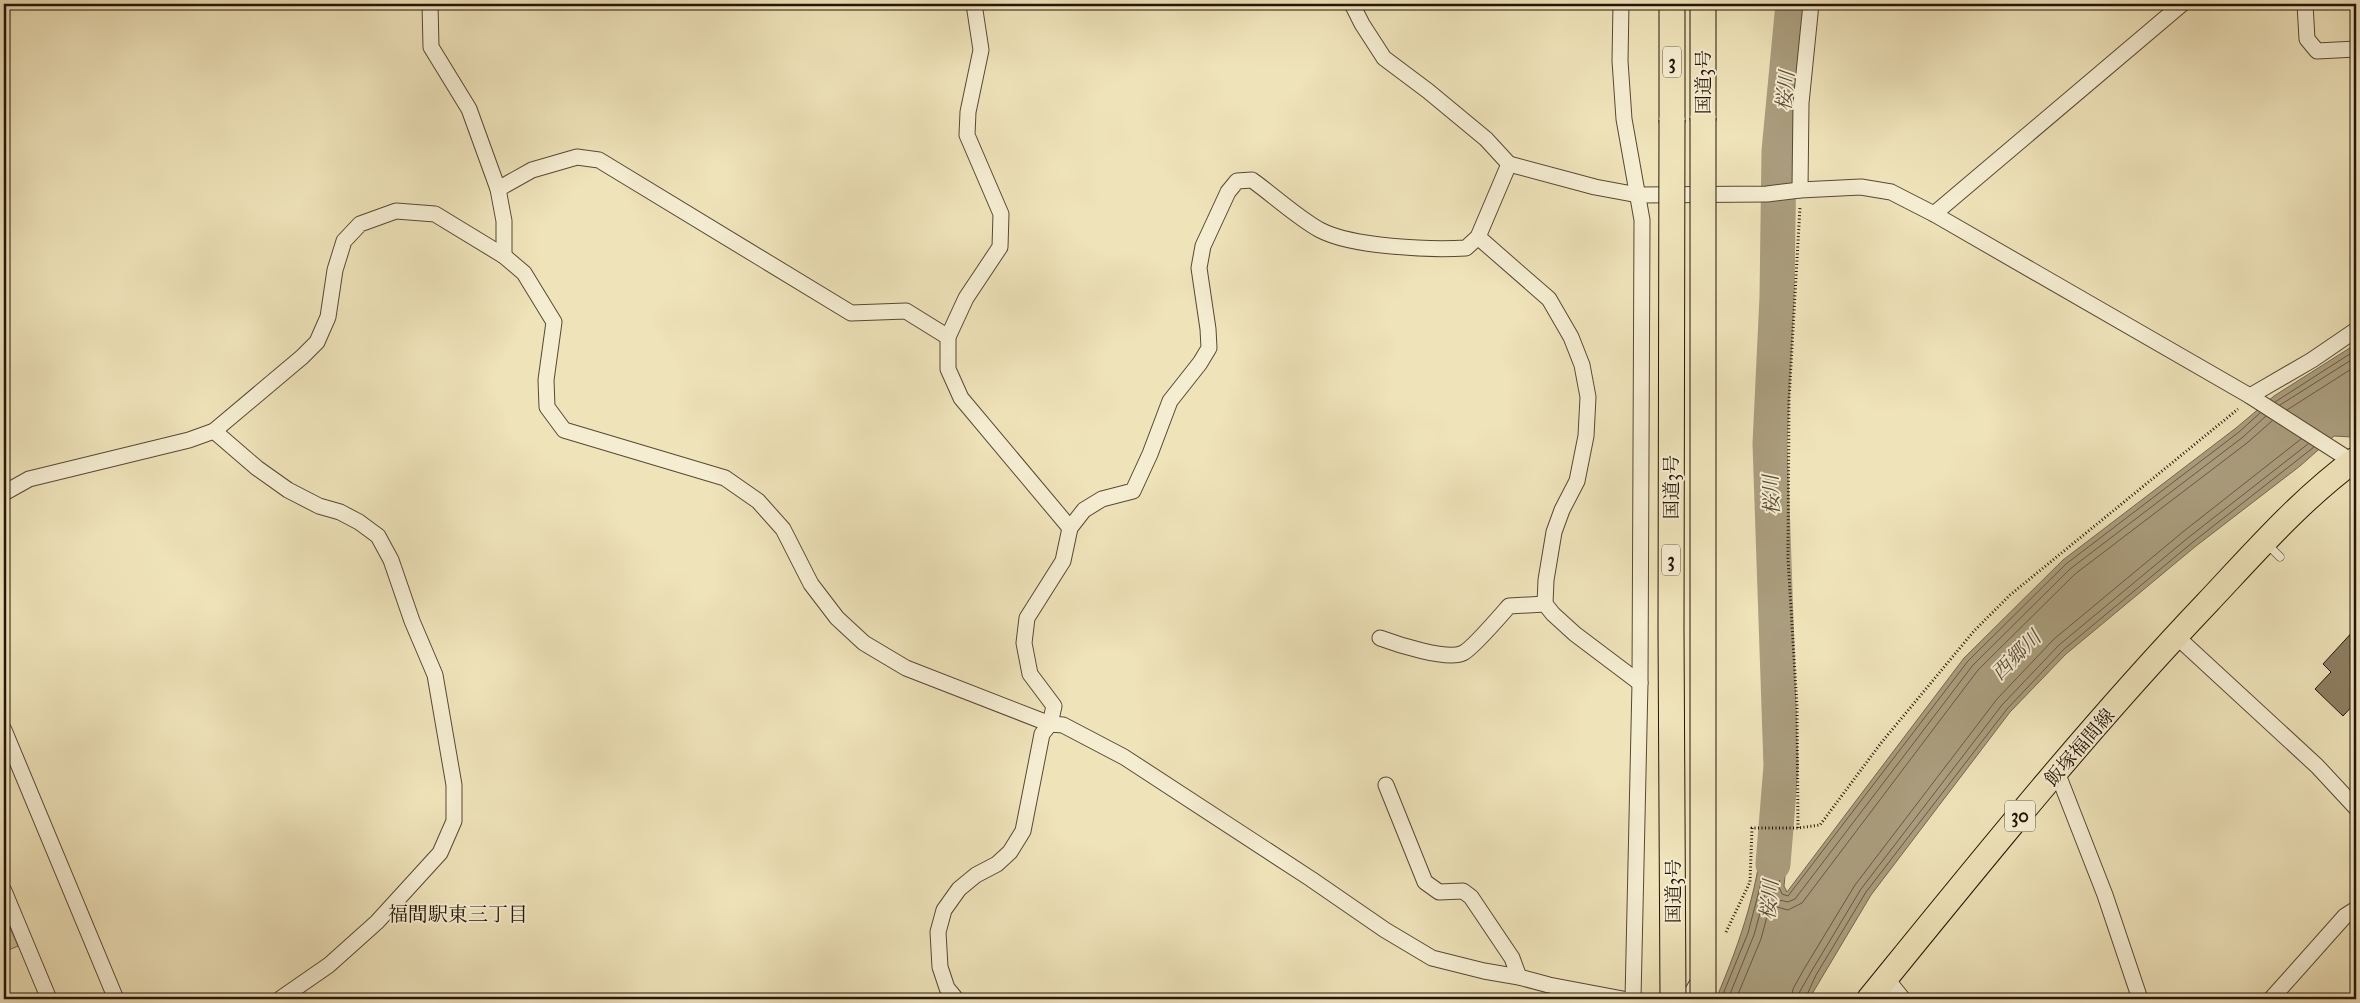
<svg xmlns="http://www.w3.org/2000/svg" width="2360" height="1003" font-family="'IM FELL Great Primer','Noto Serif JP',serif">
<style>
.green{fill:#cdc09b;stroke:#796a50}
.water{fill:#aa9d7d;stroke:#75674d}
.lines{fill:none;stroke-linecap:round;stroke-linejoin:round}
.shore{stroke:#685942;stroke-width:1}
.river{stroke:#aa9d7d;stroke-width:35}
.building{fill:#8e8064;stroke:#251506}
.service-casing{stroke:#584833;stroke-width:9}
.minor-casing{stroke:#584833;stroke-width:17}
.primary-casing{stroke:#251506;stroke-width:26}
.trunk-casing{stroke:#251506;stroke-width:27}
.path{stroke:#251506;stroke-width:3;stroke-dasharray:1 2.5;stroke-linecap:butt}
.service{stroke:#f5edd2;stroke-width:8}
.minor{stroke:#f5edd2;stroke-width:15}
.primary{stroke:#efe3ba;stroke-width:24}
.trunk{stroke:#efe3ba;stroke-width:25}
.trunk-bridge-casing{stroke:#251506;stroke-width:27;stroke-linecap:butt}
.trunk-bridge{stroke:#efe3ba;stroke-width:25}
.labels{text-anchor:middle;stroke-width:4;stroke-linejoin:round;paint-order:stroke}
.shield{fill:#f5edd2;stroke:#635643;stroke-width:1}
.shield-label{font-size:18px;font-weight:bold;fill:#251506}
.street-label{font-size:19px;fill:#251506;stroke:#f5edd2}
.water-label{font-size:20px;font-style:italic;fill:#5a4b36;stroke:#f5edd2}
.neighbourhood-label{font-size:20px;fill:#251506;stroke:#f5edd2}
</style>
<rect width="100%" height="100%" fill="#efe3ba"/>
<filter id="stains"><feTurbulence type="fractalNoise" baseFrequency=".004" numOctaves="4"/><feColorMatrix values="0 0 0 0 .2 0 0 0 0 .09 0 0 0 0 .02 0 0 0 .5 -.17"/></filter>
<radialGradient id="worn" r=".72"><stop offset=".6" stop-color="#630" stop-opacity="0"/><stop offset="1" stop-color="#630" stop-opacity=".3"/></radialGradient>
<path class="green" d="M4,914l14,32 -14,6z"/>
<path class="water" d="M2356,344v90l-4,3 -18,-1 -34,30 -104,80 -130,108 -56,58 -139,183 -62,104h-93c25,-59 45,-117 48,-182l27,-2 -7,71 3,6 177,-234 99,-98 173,-132 38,-32z"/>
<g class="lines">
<g class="shore">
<path d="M2275,402l81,-52"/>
<path d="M2280,405l76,-48"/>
<path d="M2287,410l69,-44"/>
<path d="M1721,999l27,-66 12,-46 10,-65 12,-1 3,1 -6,65 3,7 6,2 180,-235 98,-97 173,-132 21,-19"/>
<path d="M1728,999l26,-64 15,-55h4v11l6,9 9,2 7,-3 178,-234 97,-96 173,-132 23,-21"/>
<path d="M1736,999l25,-60 9,-34 18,5 14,-7 176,-233 97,-96 172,-131 25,-22"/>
<path d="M1791,999l2,-10 11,-20 51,-84 142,-186 57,-60 130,-108 117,-92"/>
<path d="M1798,999l1,-6 12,-21 50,-83 141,-184 57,-60 130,-108 119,-93"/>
<path d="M1805,999l11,-24 50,-83 141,-183 56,-59 130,-108 121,-95"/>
</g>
<path class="river" d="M1773,864l8,-98 -11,-322 7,-147 2,-146 14,-147"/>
</g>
<path class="building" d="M2356,628v74l-13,14 -28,-27 16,-17 -8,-8z"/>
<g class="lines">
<defs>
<path id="service" d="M2266,543l14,14"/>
<g id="minor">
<path d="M430,4l1,43 38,62 29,80 6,32v35"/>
<path d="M974,4l7,46 -13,62 -1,23 34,79 -1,33 -34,51 -18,39v32l13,29 109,130"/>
<path d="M1352,4l10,20 22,34 44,33 58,48 23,25 86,23 43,8 129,-1 33,-4 61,-3 30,5 43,22 316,182 103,66"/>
<path d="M1621,4l-1,57 4,58 18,101 -2,463 -7,316"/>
<path d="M2305,4l2,35 10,12 39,-2"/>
<path d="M498,189l34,-19 45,-13 22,3 252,153 55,-2 42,26"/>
<path d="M1800,190l1,-87 10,-99"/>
<path d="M1934,214l248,-210"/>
<path d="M1478,237l71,62 22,38 11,28 6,32 -2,39 -9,45 -15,29 -8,22 -8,48 -1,24 8,10 22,20 65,49"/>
<path d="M2250,396l62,-36 44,-30"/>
<path d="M214,431l43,37 31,22 31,16 21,6 19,10 19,14 13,24 21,61 23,54 19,110v36l-14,32 -63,69 -48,43 -49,34"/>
<path d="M4,493l25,-14 160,-39 25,-9 88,-74 15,-15 11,-25 7,-47 9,-29 16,-17 36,-13 39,3 69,42 20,17 30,49 -8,58 1,27 17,23 161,48 33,23 25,28 28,55 26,34 27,25 42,25 144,56 13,1 61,32 187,122 74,51 47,28 52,13 35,6 30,8 74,14"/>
<path d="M2176,636l141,130 39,42"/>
<path d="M1380,638c16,6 68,23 83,15 9,-4 38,-38 46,-47l36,-2"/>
<path d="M4,730l112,269"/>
<path d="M2057,772l48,123 35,104"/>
<path d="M1386,785l39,97 14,10 24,-1 8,6 41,61 7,19"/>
<path d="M4,891l45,108"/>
<path d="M1886,978l17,21"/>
<path d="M956,999l-9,-11 -7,-21 -2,-35 6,-22 15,-21 17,-14 21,-11 13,-12 13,-21 19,-97 8,-10 4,-18 -24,-32 -6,-31 3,-25 36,-57 7,-33 14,-18 18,-11 31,-8 17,-37 20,-53 30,-38 9,-15 -1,-19 -9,-61 4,-22 25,-54 9,-11 15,-1c21,15 46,38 68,50 32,17 110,20 146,18l12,-11 31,-73"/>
<path d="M1688,999l13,-22"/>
<path d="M2271,999l74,-83 11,-7"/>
</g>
<path id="primary" d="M1869,999c109,-134 218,-270 338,-396 47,-50 94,-104 149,-144"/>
<g id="trunk">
<path d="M1703,4v114"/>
<path d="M1672,120v-116"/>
</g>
</defs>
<use href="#service" class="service-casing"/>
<use href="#minor" class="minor-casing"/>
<use href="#primary" class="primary-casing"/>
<use href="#trunk" class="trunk-casing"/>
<g class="path">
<path d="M1798,828l-1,-121 -9,-149 1,-158 11,-193"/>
<path d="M1726,932l24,-50 2,-54h46l22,-3 61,-82 93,-112 36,-36 228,-186"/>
</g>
<use href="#service" class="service"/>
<use href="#minor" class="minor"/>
<use href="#primary" class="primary"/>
<use href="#trunk" class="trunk"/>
<defs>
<g id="trunk-bridge">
<path d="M1703,118v881"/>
<path d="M1672,120l-1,509 2,370"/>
</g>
</defs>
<use href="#trunk-bridge" class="trunk-bridge-casing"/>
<use href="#trunk-bridge" class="trunk-bridge"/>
</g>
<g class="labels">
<g class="shield">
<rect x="1663" y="46.5" width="18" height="31" rx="4"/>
<rect x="1662" y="544.5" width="18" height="31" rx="4"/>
<rect x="2005" y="800.5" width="30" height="31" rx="4"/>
</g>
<g class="shield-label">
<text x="1672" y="68">3</text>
<text x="1671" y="566">3</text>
<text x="2020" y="822">30</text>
</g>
<g class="street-label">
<text transform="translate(1703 82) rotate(-90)" y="7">国道3号</text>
<text transform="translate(1671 487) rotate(-90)" y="7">国道3号</text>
<text transform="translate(2079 747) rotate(-49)" y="7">飯塚福間線</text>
<text transform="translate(1673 891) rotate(-90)" y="7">国道3号</text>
</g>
<g class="water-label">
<text transform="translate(1785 91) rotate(-85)" y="7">桜川</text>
<text transform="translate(1771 495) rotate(-92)" y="7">桜川</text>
<text transform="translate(2016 655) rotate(-45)" y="7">西郷川</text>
<text transform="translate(1769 900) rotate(-85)" y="7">桜川</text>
</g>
<g class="neighbourhood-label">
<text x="458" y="921">福間駅東三丁目</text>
</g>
</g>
<rect width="2360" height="1003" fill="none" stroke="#efe3ba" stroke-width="20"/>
<rect x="5" y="5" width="2350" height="993" fill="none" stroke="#251506" stroke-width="2.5"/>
<rect x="10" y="10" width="2340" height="983" fill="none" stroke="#251506"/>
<rect width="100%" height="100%" filter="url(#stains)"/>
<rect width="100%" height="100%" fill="url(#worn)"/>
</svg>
